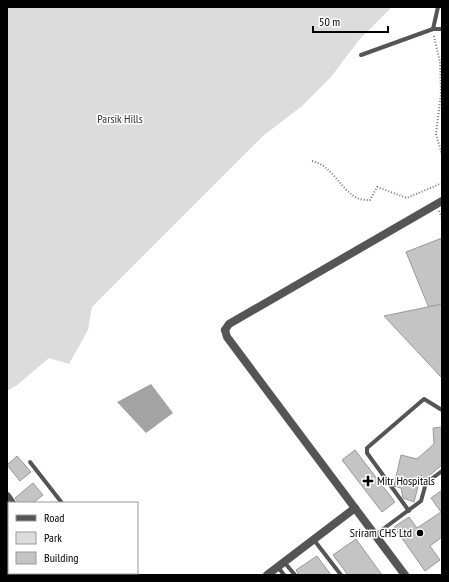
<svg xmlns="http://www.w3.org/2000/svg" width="449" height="582" font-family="'PT Sans Narrow',sans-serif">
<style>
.green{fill:#dcdcdc}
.water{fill:#a3a3a3}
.building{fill:#c4c4c4;stroke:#999}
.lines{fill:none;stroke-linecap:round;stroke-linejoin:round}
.path{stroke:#777;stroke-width:2;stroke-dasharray:1 2;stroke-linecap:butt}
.service{stroke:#555;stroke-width:4}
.minor{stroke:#555;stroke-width:8}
.tertiary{stroke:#555;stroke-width:8}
.poi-dot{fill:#000;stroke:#fff;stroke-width:1.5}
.labels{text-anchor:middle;stroke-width:3;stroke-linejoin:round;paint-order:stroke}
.park-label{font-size:12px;fill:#333;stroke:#fff}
.poi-label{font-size:12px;fill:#000;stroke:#fff;text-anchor:start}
</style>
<rect width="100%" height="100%" fill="#fff"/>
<path class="green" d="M7,7h385l-33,33 -28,37 -29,29 -39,30 -171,171 -4,23 -19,34 -20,-6 -33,28 -9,5z"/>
<path class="water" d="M151,384l22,29 -27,20 -29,-31z"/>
<g class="building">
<path d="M442,238v71l-11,4 -25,-61z"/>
<path d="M442,304v74l-58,-62z"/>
<path d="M442,427v38l-17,14 -4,-4 -7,27 -11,-4 -2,-10 -7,-2 7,-31 16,4 17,-15 -1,-16z"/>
<path d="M355,450l40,52 -13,10 -40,-52z"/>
<path d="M17,456l14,16 -11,9 -13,-16z"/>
<path d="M33,483l10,12 -10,8h-14l-4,-5z"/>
<path d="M442,490v47l-12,9 10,14 -15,11 -31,-44 15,-10 8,11 24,-16 -10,-14z"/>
<path d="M356,539l26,36h-34l-15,-20z"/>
<path d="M9,544v29h39l2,2h-40l-3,-3v-26z"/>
<path d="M317,556l14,19h-32l-3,-5z"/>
</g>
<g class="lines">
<g class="path">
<path d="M434,36l6,26 1,32 -5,40 6,21"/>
<path d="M312,161c20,4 28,28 45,37 4,2 9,2 13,2l7,-13 30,11 35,-15"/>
<path d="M439,211l3,7"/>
</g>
<g class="service">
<path d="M438,7l-5,22h9"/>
<path d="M361,55l72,-26"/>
<path d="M30,462l32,41"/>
<path d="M409,511l-42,-58v-5l57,-49 18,11"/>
<path d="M375,535l46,-34 5,-18 16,-12"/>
<path d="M314,540l27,35"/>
<path d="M284,562l11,13"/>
<path d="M278,567l6,8"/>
<path d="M118,573l1,2"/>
</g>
<g class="minor">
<path d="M225,330l2,7 178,238"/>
<path d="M7,496l5,7"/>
<path d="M7,519h2"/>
<path d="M7,534l2,-1"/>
<path d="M60,573l1,2"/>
<path d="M267,575l88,-67"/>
</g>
<path class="tertiary" d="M225,330l4,-6 213,-123"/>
</g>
<g class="poi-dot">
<path d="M366 475h4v4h4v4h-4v4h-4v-4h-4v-4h4z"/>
<circle cx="420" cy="533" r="4"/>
</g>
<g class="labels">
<g class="park-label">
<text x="120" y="123">Parsik Hills</text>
</g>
<g class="poi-label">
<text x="377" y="485">Mitr Hospitals</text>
<text x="412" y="537" text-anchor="end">Sriram CHS Ltd</text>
</g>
</g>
<rect width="449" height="582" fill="none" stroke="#000000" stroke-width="16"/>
<rect x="8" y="502" width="130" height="72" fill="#ffffff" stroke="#999999"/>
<rect x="16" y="515" width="20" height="6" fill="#555555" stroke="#999999"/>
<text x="44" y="522" font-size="12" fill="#000000">Road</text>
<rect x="16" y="532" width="20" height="12" fill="#dcdcdc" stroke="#999999"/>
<text x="44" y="542" font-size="12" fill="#000000">Park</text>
<rect x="16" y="552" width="20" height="12" fill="#c4c4c4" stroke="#999999"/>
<text x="44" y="562" font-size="12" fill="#000000">Building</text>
<path d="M313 26v6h75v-6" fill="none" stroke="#000000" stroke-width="2"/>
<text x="319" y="26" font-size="12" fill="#000000" stroke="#ffffff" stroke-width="3" paint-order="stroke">50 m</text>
</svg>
